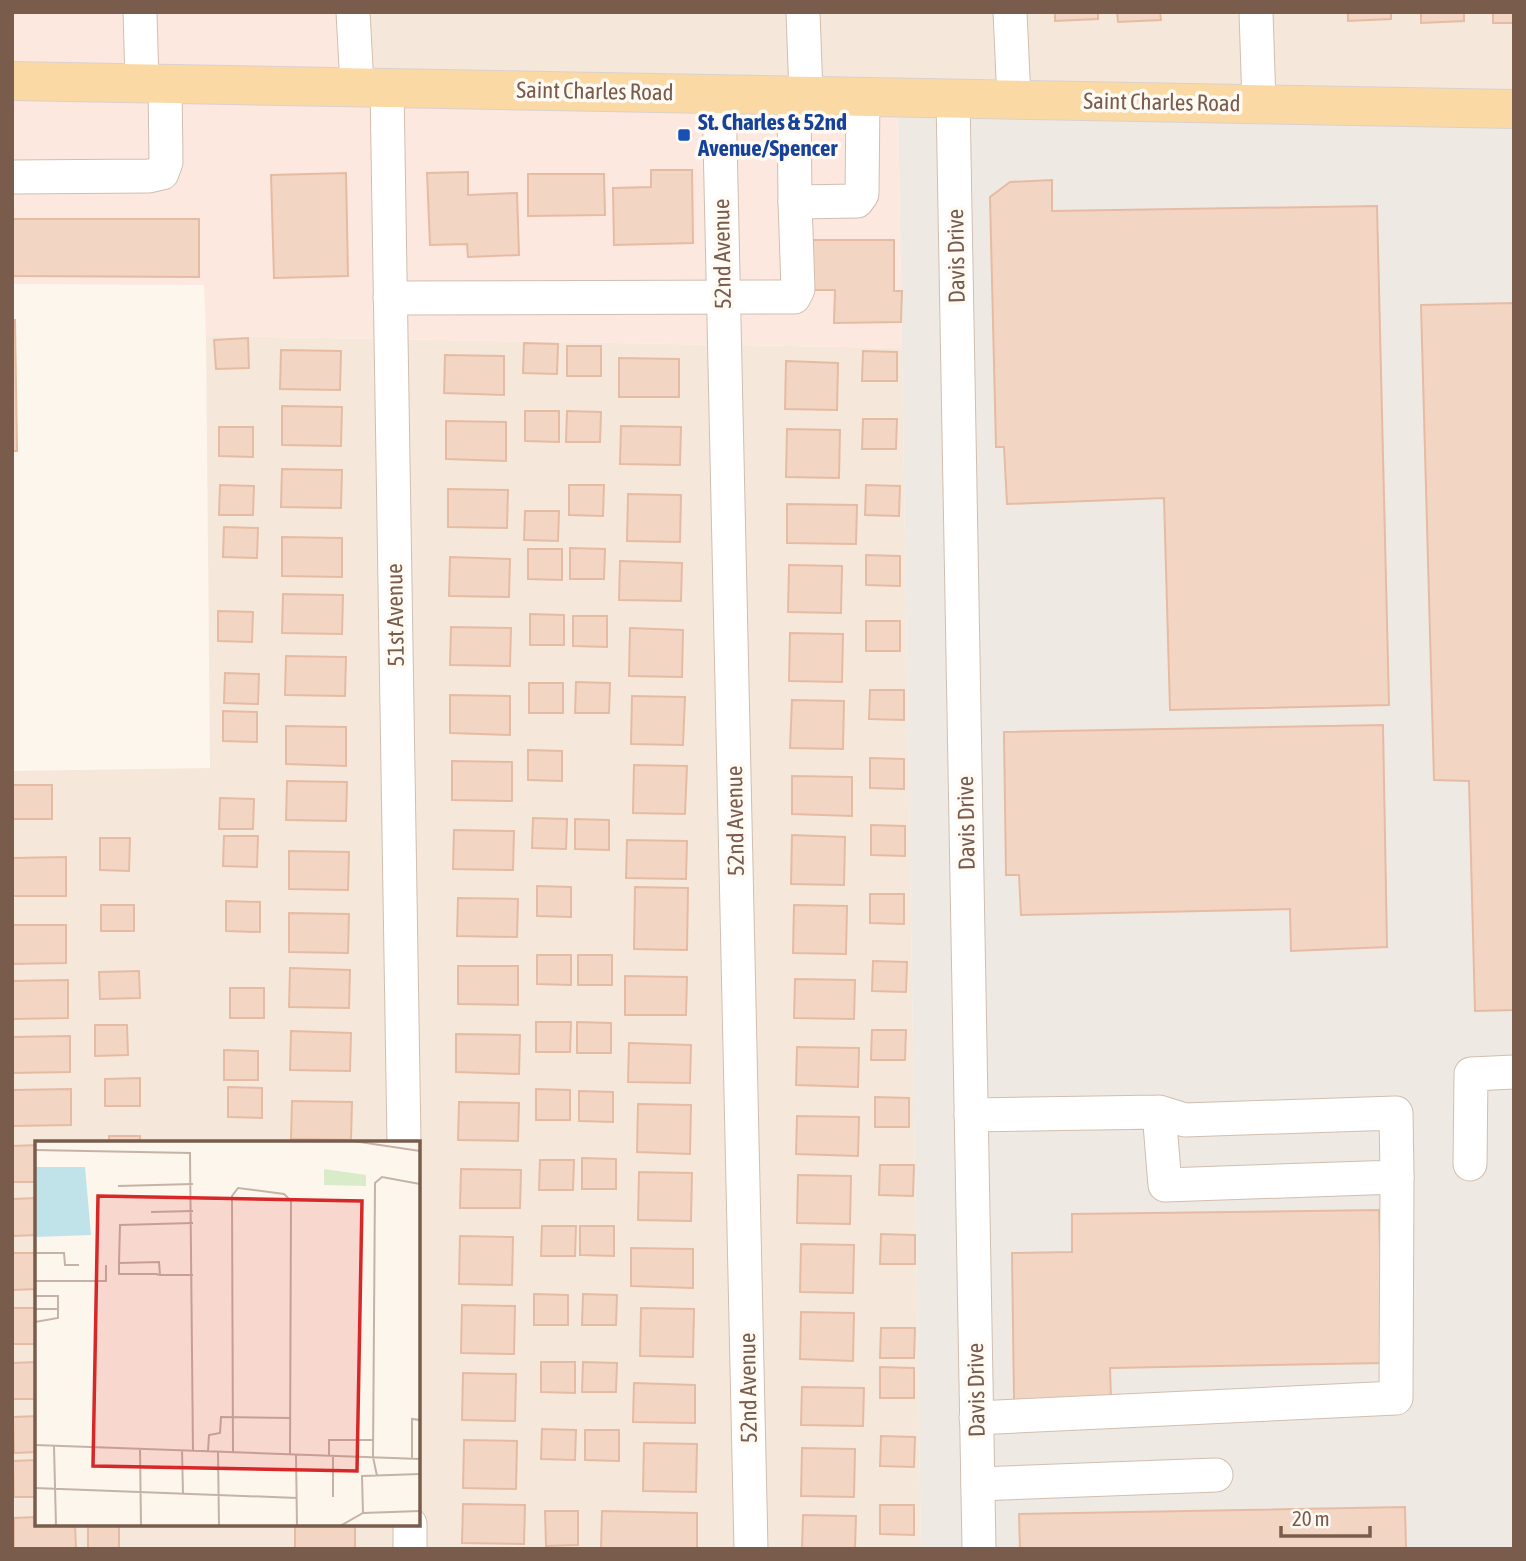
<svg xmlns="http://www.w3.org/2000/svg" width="1526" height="1561" font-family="'Asap Condensed',sans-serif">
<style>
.residential{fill:#f5e8da;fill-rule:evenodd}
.commercial{fill:#fde8e0}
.industrial{fill:#efe9e4}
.building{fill:#f3d5c3;stroke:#e6bba3;stroke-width:2}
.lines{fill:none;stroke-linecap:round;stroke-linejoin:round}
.minor-casing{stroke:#d1beb0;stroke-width:35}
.major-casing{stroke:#dad1cd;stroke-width:40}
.minor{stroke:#fff;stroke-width:33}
.major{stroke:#fbd9a5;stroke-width:38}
.transit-dot{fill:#1a4fb4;stroke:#fffaf3;stroke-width:2.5}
.labels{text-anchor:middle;stroke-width:7;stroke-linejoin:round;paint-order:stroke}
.street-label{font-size:23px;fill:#7a5c4d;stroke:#fffaf3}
.transit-label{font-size:23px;font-weight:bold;fill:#164399;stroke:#fffaf3;text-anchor:start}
.inset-road{fill:none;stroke:#c5b3a7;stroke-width:2}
.view{fill:#d62828;fill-opacity:0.15;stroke:#d62828;stroke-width:3.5}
.inset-edge{fill:none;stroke:#7a5c4d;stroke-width:3.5}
</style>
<rect width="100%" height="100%" fill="#fdf6ec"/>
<g class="residential">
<path d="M359,12h1155v90l-1152,-23z"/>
<path d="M206,336l696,12 19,1201h-909v-778l198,-3zM37,1143h381v381h-381z"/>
</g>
<g class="commercial">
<path d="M12,12h331l2,65 -333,-5z"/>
<path d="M12,86l886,21 4,241 -696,-12 -2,-51 -192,-1z"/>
</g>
<path class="industrial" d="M898,97l616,15v1437h-593z"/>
<g class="building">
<path d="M1055,12h43v7l-43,2z"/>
<path d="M1117,12h43l1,8 -43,2z"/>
<path d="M1348,12h43v7l-43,2z"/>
<path d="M1421,12h43v9l-43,2z"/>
<rect x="1493" y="12" width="21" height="11"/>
<path d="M651,170h41l1,73 -79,2 -1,-57 38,-1z"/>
<path d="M468,172v23l49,-2 2,62 -51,2 -1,-13 -37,1 -3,-72z"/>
<path d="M346,173l2,103 -74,2 -3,-103z"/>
<path d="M528,174h76l1,41 -77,1z"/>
<path d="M1052,180v31l325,-5 12,499 -219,5 -6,-212 -157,6 -3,-57h-8l-6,-250 20,-15z"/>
<path d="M12,219h187v58l-187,-1z"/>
<path d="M811,240h83v51h8l-1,31 -67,1 1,-33h-24z"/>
<path d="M1514,303v707l-39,1 -6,-230 -35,-1 -13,-475z"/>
<path d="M12,320h3l2,131h-5z"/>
<path d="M248,338l1,30 -33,1 -2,-29z"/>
<path d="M524,343l34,1 -1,30 -34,-1z"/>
<rect x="567" y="346" width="34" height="30"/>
<path d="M281,350l60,1 -1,39 -60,-1z"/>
<path d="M863,351l34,1v29h-35z"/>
<path d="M445,355l59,1v39l-60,-2z"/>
<path d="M619,358l60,1v38h-60z"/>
<path d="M786,361l52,2 -1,47 -52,-1z"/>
<path d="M282,406l60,1 -1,39 -59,-1z"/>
<path d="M525,411h34v31l-34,-1z"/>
<path d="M567,411l34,1 -1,30h-34z"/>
<path d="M863,419h34l-1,30h-34z"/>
<path d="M446,421l60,1v39l-60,-2z"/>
<path d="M621,426l60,1 -1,38 -60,-1z"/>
<path d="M219,427h34v30l-34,-1z"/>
<path d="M787,429l53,1 -1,48 -53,-1z"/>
<path d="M282,469l60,1 -1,38 -60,-1z"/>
<path d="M220,485l34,1 -1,29h-34z"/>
<path d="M569,485h35l-1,31 -34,-1z"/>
<path d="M866,485l34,1 -1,30 -34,-1z"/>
<path d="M448,489l60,1 -1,38 -59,-1z"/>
<path d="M628,494l53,1 -1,47 -53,-1z"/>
<path d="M787,504l70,1 -1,39 -69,-1z"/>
<path d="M525,511h34l-1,30 -34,-1z"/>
<path d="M224,527l34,1 -1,30 -34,-1z"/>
<path d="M282,537l60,1v39l-60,-1z"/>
<path d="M570,548l35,1 -1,30h-34z"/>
<path d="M528,549h34v31l-34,-1z"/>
<path d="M866,555l34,1v30l-34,-1z"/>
<path d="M450,557l60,2 -1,38 -60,-1z"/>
<path d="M620,561l62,2 -1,38 -62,-1z"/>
<path d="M789,565l53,1 -1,47 -53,-1z"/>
<path d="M283,594l60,1 -1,39 -60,-1z"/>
<path d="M218,611l35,1 -1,30 -34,-1z"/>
<path d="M530,614l34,1v30h-34z"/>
<path d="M573,616h34v31l-34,-1z"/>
<rect x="866" y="621" width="34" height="30"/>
<path d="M451,627l60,1 -1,38 -60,-1z"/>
<path d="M630,628l53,2 -1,47 -53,-1z"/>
<path d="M790,633l53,1 -1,48 -53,-1z"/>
<path d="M286,656l60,1 -1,39 -60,-1z"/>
<path d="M225,673l34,1 -1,30 -34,-1z"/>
<path d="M576,682l34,1 -1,30h-34z"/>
<rect x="529" y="683" width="34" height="30"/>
<path d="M870,690h34v30l-35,-1z"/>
<path d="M450,695l60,1v39l-60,-2z"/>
<path d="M632,696l53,1 -2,48 -52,-1z"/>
<path d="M792,700l52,1 -1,48 -53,-1z"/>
<path d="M223,711l34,1v30l-34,-1z"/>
<path d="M1383,725l4,222 -96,4 -1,-42 -269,6 -2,-40h-13l-2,-143z"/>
<path d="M286,726l60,1v39l-60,-2z"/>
<path d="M528,750l34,1v30l-34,-1z"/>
<path d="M870,758l34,1v30l-34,-1z"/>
<path d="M452,761l60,1v39l-60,-1z"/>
<path d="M634,765l53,1 -2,48 -52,-1z"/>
<path d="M792,776l60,1v39l-60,-2z"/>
<path d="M287,781l60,1 -1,39 -60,-1z"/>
<rect x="12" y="785" width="40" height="34"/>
<path d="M220,798l34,1 -1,30h-34z"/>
<path d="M533,818l34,1 -1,30 -34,-1z"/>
<path d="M575,819l34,1v30l-34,-1z"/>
<path d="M871,825l34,1v30l-34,-1z"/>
<path d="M454,830l60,1 -1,39 -60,-1z"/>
<path d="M792,835l53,2 -1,48 -53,-1z"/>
<path d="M224,836h34l-1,31 -34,-1z"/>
<path d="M100,838h30l-1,33 -29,-1z"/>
<path d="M627,840l60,1 -1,38 -60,-1z"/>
<path d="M289,851l60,1 -1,38 -59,-1z"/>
<path d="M66,857v39h-54v-38z"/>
<path d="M537,886l34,1v30l-34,-1z"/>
<path d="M635,887l53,1 -1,62 -53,-1z"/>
<path d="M870,894h34v30l-34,-1z"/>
<path d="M458,898l60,1 -1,38 -60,-1z"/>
<path d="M226,901l34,1v30l-34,-1z"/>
<rect x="101" y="905" width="33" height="26"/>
<path d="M794,905l53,1 -1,48 -53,-1z"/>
<path d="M289,913l60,1 -1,39 -59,-1z"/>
<path d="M12,925h54v38l-54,1z"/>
<path d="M537,955h34v30l-34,-1z"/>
<rect x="578" y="955" width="34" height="30"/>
<path d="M873,961l34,1 -1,30 -34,-1z"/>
<path d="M458,966h60v39l-60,-1z"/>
<path d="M290,968l60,2 -1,38 -60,-1z"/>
<path d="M139,971l1,27 -40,1 -1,-27z"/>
<path d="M625,976l62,1 -1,38h-61z"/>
<path d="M795,979l60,1 -1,39 -60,-1z"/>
<path d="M68,980v38l-56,1v-38z"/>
<rect x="230" y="988" width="34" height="30"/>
<path d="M536,1022h35l-1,30h-34z"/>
<path d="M577,1022l34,1v30h-34z"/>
<path d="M95,1025h32l1,30 -33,1z"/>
<path d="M872,1030h34l-1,30h-34z"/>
<path d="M291,1031l60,2 -1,38 -60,-1z"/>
<path d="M456,1034l64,1 -1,39 -63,-2z"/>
<path d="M70,1036v36l-58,1v-36z"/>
<path d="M629,1043l62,2 -1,38 -62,-1z"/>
<path d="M797,1047l62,1 -1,39 -62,-2z"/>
<path d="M224,1050l34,1v29h-34z"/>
<path d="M140,1078v28h-35v-27z"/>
<path d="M228,1087l34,1v30l-34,-1z"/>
<path d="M71,1089v36l-59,1v-36z"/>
<path d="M536,1089l34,1v30h-34z"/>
<path d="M579,1091l34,1v30l-34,-1z"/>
<path d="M875,1097l34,1v29h-34z"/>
<path d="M292,1101l60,1 -1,38 -60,-1z"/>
<path d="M459,1102l60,1 -1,38 -60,-1z"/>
<path d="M638,1104l53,1 -1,49 -53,-2z"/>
<path d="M797,1116l62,1 -1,39 -62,-2z"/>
<rect x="109" y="1136" width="31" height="7"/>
<path d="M37,1145v37h-25v-36z"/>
<path d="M582,1158l34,1v30h-34z"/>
<path d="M540,1160h34l-1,30h-34z"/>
<path d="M880,1165h34l-1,31 -34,-1z"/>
<path d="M461,1169l60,1 -1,38h-60z"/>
<path d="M639,1172l53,1 -1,48 -53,-1z"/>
<path d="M798,1175l53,1 -1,48 -53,-1z"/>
<path d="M37,1198v37l-25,1v-37z"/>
<path d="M1379,1210l4,153 -273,5 1,30 -97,2 -2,-147 60,-1v-38z"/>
<path d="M542,1226h34l-1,30h-34z"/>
<path d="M580,1226h34v30l-34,-1z"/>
<path d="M881,1234l34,1v29h-35z"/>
<path d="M460,1236l53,1 -1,48 -53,-1z"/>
<path d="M801,1244l53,1 -1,48 -53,-1z"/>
<path d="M631,1248l62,1v39l-62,-2z"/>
<path d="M12,1253h25v36l-25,1z"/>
<path d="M534,1294l34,1v30h-34z"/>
<path d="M583,1294l34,1 -1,30h-34z"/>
<path d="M462,1305l53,1 -1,48 -53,-1z"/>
<path d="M12,1308h25v36h-24z"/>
<path d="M641,1308l53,1 -1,48 -53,-1z"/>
<path d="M801,1312l53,1 -1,48 -53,-2z"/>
<path d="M881,1328h34l-1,30h-34z"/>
<path d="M37,1362v37h-24l-1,-36z"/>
<path d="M541,1362h34v31l-34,-1z"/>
<path d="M583,1362l34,1 -1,29h-34z"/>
<path d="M880,1367l34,1v30h-34z"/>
<path d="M463,1373l53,1 -1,47 -53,-1z"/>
<path d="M634,1383l61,2v38l-62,-1z"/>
<path d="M802,1387l62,1 -1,38 -62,-1z"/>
<path d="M37,1416v36l-23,1 -1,-36z"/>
<path d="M542,1429l34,1 -1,30 -34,-1z"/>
<path d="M585,1430h34v31l-34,-1z"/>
<path d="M881,1436l34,1 -1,30 -34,-1z"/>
<path d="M464,1440l53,1 -1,48 -53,-1z"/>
<path d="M644,1443l53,1 -1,48 -53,-1z"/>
<path d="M802,1448l53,1 -1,48 -53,-1z"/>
<path d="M37,1460v37h-23l-1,-36z"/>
<path d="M463,1504l62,1 -1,39 -62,-1z"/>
<path d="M880,1505h34v30l-34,-1z"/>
<path d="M1405,1507l1,42h-386l-1,-35z"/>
<path d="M545,1511h33v34l-32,1z"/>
<path d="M602,1511l95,2v36h-96z"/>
<path d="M803,1515l53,1 -1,33h-53z"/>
<path d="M37,1517v7h38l1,25h-62v-31z"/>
<rect x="88" y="1524" width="31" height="25"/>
<path d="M295,1524l60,1v24h-60z"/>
</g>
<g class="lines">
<defs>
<g id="minor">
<path d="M140,12l2,70"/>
<path d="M353,12l4,74"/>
<path d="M803,12l3,83"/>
<path d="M1010,12l4,87"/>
<path d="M1256,12l3,92"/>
<path d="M387,87l17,1056"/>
<path d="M719,93l32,1456"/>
<path d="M794,95l1,107"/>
<path d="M953,98l26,1451"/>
<path d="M12,177l137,-1 13,-3 4,-11 -1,-79"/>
<path d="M390,298l404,-1 4,-8 -3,-87 62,-1 5,-7 1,-98"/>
<path d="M971,1115l188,-3 26,8 211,-7 1,64 -232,8 -6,-73"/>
<path d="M1470,1164l1,-90 43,-2"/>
<path d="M976,1418l420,-20 1,-221"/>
<path d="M978,1484l238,-9"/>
<path d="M410,1524v25"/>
</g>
<path id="major" d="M12,81l1502,28"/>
</defs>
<use href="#minor" class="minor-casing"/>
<use href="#major" class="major-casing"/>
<use href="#minor" class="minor"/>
<use href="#major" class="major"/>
</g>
<rect class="transit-dot" x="677" y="128" width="14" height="14" rx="3.5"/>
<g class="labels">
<g class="street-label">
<text transform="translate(595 91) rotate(1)" y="8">Saint Charles Road</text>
<text transform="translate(1162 102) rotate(1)" y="8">Saint Charles Road</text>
<text transform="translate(722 254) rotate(-91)" y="8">52nd Avenue</text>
<text transform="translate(956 256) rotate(-91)" y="8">Davis Drive</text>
<text transform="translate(395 615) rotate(-91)" y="8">51st Avenue</text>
<text transform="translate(735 821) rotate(-91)" y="8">52nd Avenue</text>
<text transform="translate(966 823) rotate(-91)" y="8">Davis Drive</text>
<text transform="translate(748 1388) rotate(-91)" y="8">52nd Avenue</text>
<text transform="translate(976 1390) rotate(-91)" y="8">Davis Drive</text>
</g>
<g class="transit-label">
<text x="698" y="130">St. Charles &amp; 52nd<tspan x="698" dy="26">Avenue/Spencer</tspan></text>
</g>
</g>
<g transform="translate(35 1141)">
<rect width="385" height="385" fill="#fdf6ec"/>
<path d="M289,28l42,6v11l-42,-1z" fill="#d8ecc9"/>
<path d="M0,26h50l6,68 -56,2z" fill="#bfe3e8"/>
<path class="inset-road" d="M318,0l67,10M0,9l155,3 3,298M83,45l75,-2M116,71l42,-1M0,112h29l1,12h14M84,122l1,-38 73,-2M125,134l-1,-13 -40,1v11h37l4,1h33M0,140h71v-16M0,155h23v22l-23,4M0,168h23M0,304l385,14M19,305l2,80M105,308l1,77M147,309l1,44M173,310l1,-16 11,-2 1,-16 70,1M183,311l1,74M198,311l-1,-256 6,-8 46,6 7,7 -1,254M261,314l1,71M294,315v-16h44M298,315v41M377,318v-40l8,1M342,335l-4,-19 2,-274 7,-6 38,7M0,347l262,10M328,372l-1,-37 58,-2M305,385l23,-13 57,-2"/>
<path class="view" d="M63,55l264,5 -5,270 -264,-5z"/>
<rect width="385" height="385" class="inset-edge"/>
</g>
<rect width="1526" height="1561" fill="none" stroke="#7a5c4d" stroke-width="28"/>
<path d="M1281 1526v10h89v-10" fill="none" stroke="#7a5c4d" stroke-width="3.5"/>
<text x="1292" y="1526" font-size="21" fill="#7a5c4d" stroke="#fffaf3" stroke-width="5" paint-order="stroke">20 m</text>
</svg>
